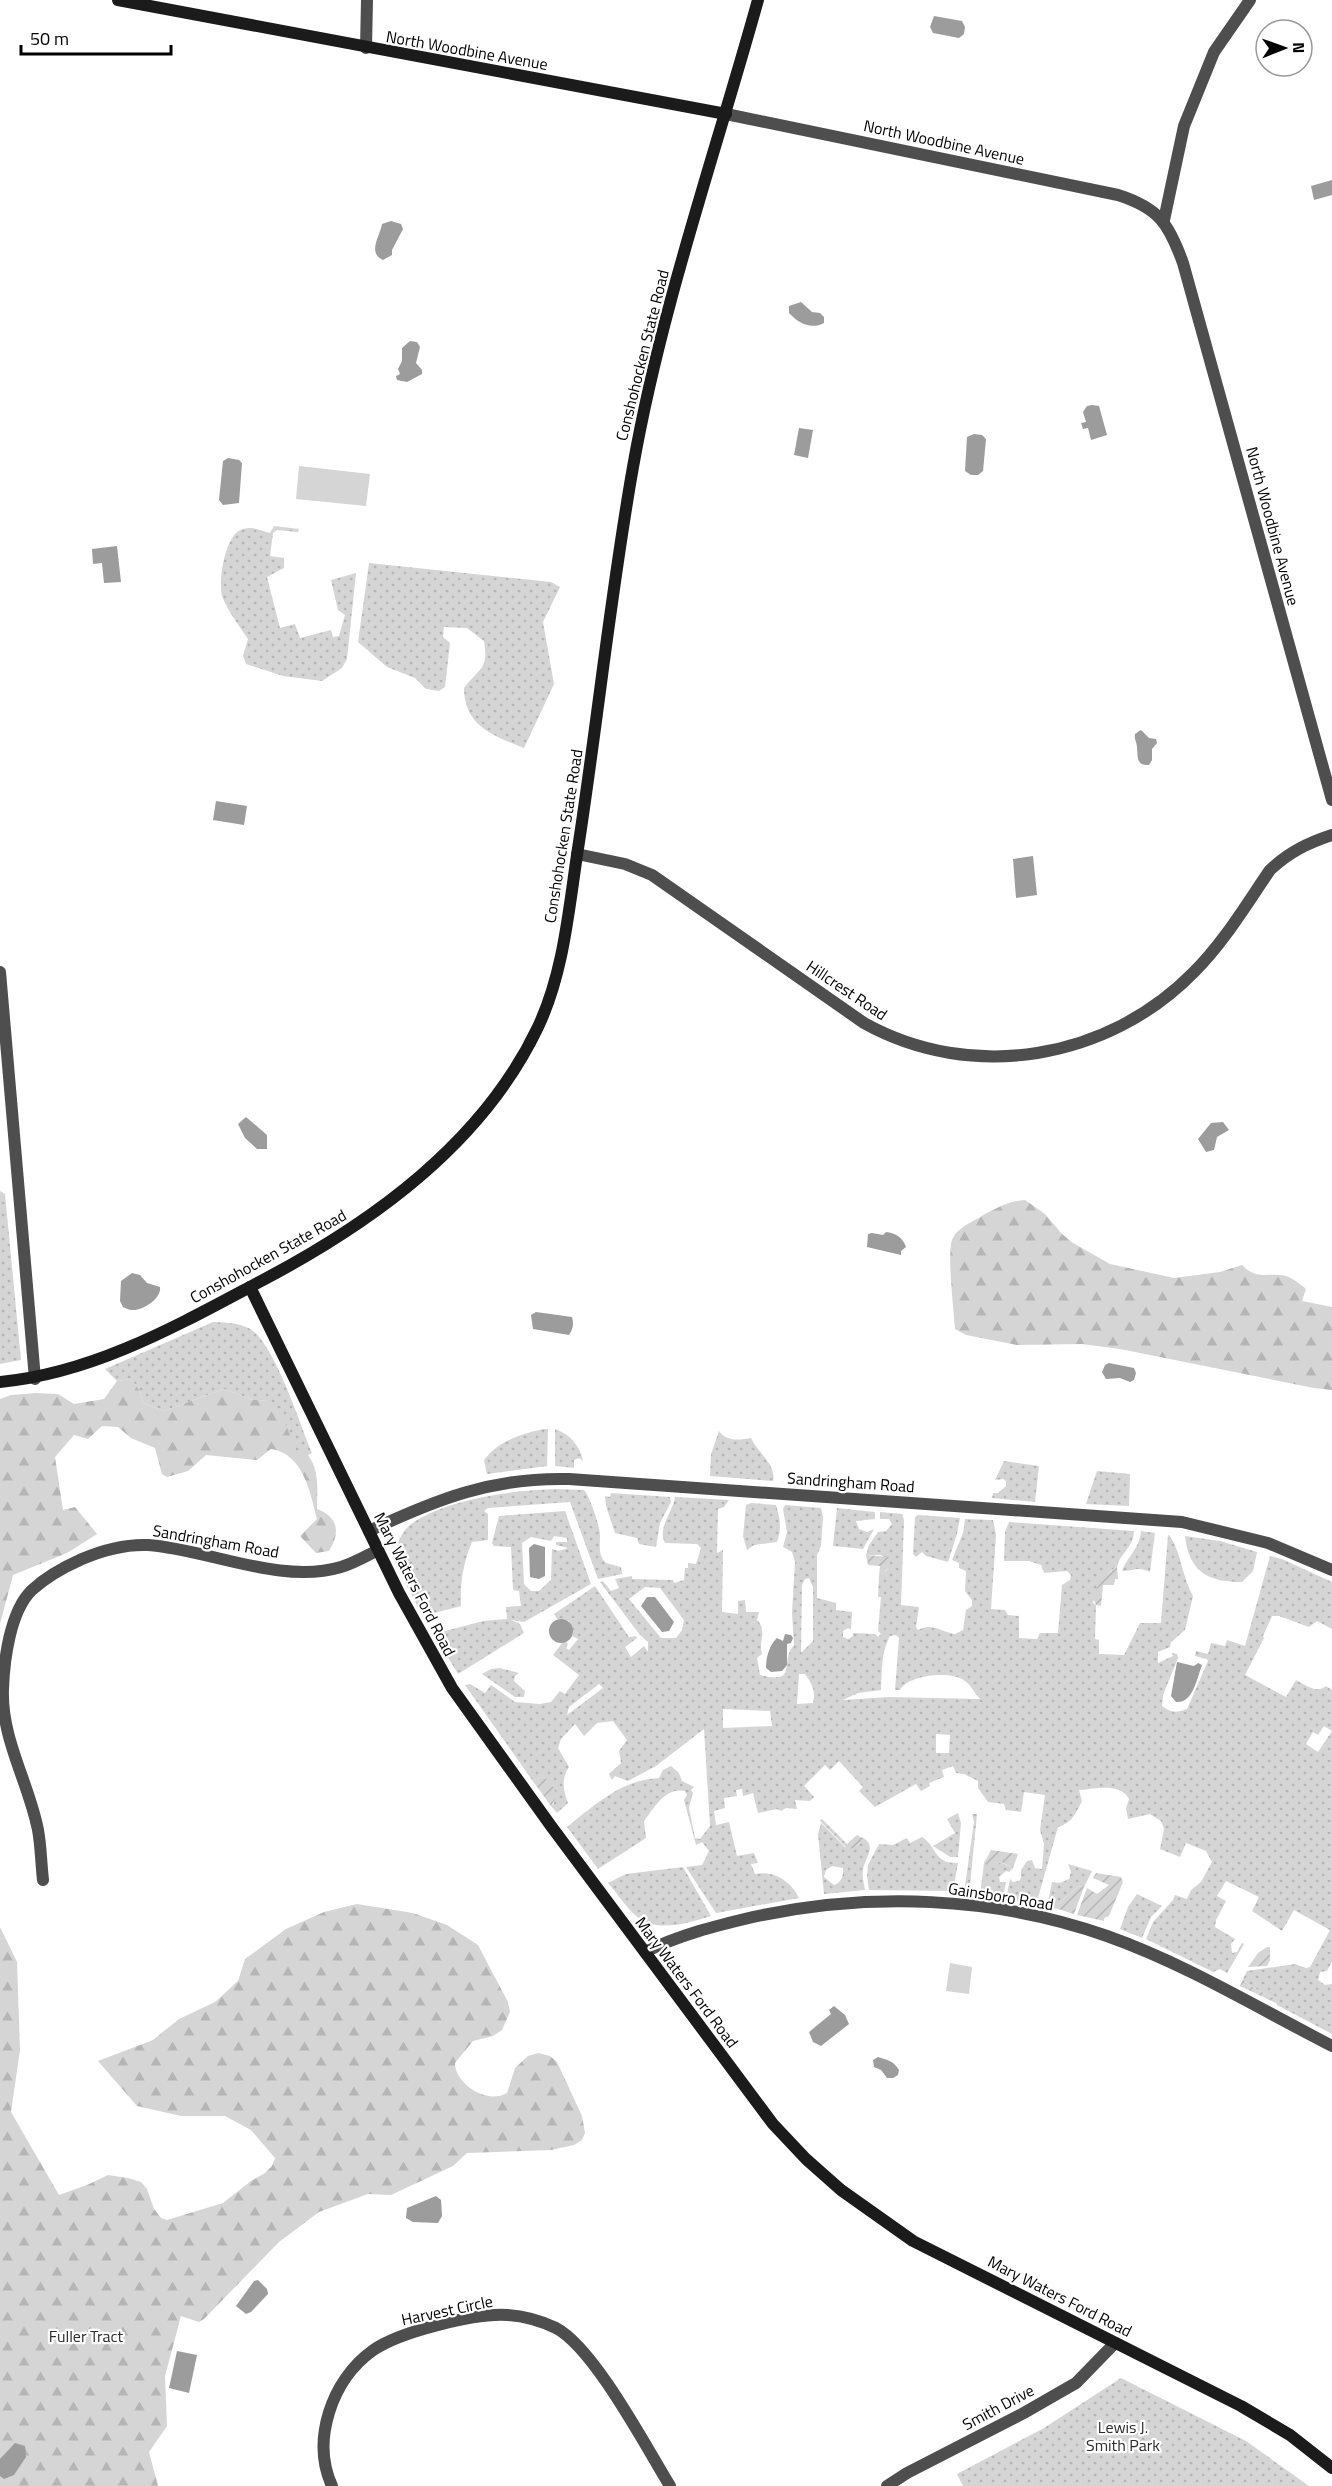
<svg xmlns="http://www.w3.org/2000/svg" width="1332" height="2486" font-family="'Titillium Web',sans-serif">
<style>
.grass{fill:url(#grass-dots);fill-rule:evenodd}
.forest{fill:url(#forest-firs)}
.garden{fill:url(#garden-furrows)}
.pitch{fill:#d5d5d5}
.water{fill:#9c9c9c}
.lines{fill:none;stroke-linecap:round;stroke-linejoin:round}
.street{stroke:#4e4e4e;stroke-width:12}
.secondary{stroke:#1b1b1b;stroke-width:12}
.labels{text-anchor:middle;stroke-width:4.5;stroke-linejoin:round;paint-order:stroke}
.street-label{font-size:16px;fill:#000;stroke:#fff}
.park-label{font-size:16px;fill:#2c2c2c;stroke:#fff}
</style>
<defs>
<pattern id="grass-dots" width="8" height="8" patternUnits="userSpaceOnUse" patternTransform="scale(1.5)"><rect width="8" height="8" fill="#d5d5d5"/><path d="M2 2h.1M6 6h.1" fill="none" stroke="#b5b5b5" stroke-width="1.8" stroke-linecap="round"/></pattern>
<pattern id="forest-firs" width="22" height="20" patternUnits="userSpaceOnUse" patternTransform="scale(1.5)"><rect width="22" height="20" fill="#d5d5d5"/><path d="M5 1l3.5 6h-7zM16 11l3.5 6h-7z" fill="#b5b5b5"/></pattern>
<pattern id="garden-furrows" width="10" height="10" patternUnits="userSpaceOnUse" patternTransform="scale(1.5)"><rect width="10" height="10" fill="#d5d5d5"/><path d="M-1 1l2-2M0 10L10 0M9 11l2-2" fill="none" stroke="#b5b5b5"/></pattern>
</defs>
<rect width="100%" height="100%" fill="#fff"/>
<g class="grass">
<path d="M274,526l25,3 -1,3 -21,-2 -4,3 -3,23 14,2v10l-17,9 13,51 15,-4 5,14 31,-8 2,7 6,-1 6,-21 -7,-5 -7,-30 25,-7 -9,86 -5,9 -20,13 -39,-5 -37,-12 -3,-8 5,-17c-9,-14 -20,-27 -26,-43 -4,-15 3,-63 21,-67 11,-3 18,2 27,4z"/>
<path d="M369,563l182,19 9,5 -17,35 11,62 -30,64c-30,-12 -60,-22 -60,-60 16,-21 25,-19 20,-47l-17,-13 -23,-1 -1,10 7,6 -5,44 -6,4 -13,-2 -11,-11 -28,-11 -29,-25z"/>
<path d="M0,1191l5,3 16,166 -21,4z"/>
<path d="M213,1322c14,1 28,0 40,9 23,18 47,93 59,122l-4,2 -11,-1 -30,-53 -17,-2 -26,-10 -60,22 -21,-8 -3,-12 -9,-12 -14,2 -12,-12z"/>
<path d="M543,1429h5l-1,37 -60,8 -3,-14c14,-19 37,-26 59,-31z"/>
<path d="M555,1429c15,5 25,17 28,32l-4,-3 -5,2v8l-19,-2z"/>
<path d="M719,1431c8,11 20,9 32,7 6,14 26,27 22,43l-63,-5 1,-22z"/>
<path d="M1004,1461l35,5 -4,36 -43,-4 1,-5h5l8,-7v-5l-3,-2 -8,1z"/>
<path d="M1097,1471l33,3 -1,32 -43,-2z"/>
<path d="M557,1489l27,1c6,7 16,36 16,46 0,11 -2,19 6,27l15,4 1,7 -24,5 -28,-77 -82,6 -4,3 4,3v26l-16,2c-9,21 -12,42 -11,64l-38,10c-6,-12 -27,-47 -27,-58 -1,-11 5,-26 14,-33 34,-26 105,-35 147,-36z"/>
<path d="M611,1493l59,4 1,5 -11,21 -4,24 -17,-3 -2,-6 -22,-5 -9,-27 -1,-10 5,1z"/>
<path d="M675,1497l54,3 -5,7 -6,2 -1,44 6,-3 -1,62 16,2v-13l7,-1 1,12h13l-2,8c11,11 1,21 5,34l-5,4 3,17c39,10 19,-13 34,-30l-2,-32 3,-51 -3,-10 -9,-5 4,-15 -4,-23 2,-4 36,3 2,9 -2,29 -4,9v43l19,5v7l16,2 -1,17 -3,-1 -5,3v6l5,2 5,-3v-3l22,1 3,3 3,-3 -3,-3 3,-34h-3l1,-21 8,-6 2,-9 -8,-6h-15l3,-10 9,-13 8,-1 6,-7 -3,-5h-9v-7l22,2 2,6 -3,85 18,2 -3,20 2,3c14,-8 23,2 37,4l8,-4 3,-20 6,-4v-6l-7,-9 1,-20 -7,-3v-5l-7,-3 11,-27 2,-14 28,1 3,15 -5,74 14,1 3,5 11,1v22l18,1 3,-6h18l4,-48 8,-5 1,-5 -4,-4 -23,2 -3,-8 -12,-4h-25l1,-29 4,-10 125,9c0,16 -14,22 -17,36 -15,7 -20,21 -24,36l3,2 -1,34 4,1v14l25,1 16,-32h21l7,-88 2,1c12,19 12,41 23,60l-8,34 -14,12 -1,5 -12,5v11l15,-7 -1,-3 5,1 1,4 -15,37 -1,11c8,7 15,7 25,3l21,-48 -1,-2 -12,-3 1,-5 12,3 3,-11 14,3 2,-6 18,6 25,-90 12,3 50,23v47l-15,-8 -8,6 -30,-11h-7l-9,20 1,2 -19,37 41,22 10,-17c10,5 20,14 30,6l6,4v272l-5,9 -7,1 -2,8 7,5 7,-1v50l-55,-29 -1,-6 -26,-13 -7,-7 4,-8 48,-7 11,4 4,-1 20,-37 -36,-20 -12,21 -30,-20 7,-14 -33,-16 -9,15 9,5 -10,19 -1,7 20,12 -4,5 1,9 5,-1 5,-9 2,1 -17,29 -7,-4 -7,3 -67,-33 7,-17 20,-22 2,-5 12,4 4,-9 10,-8 11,-20 -6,-11 -20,-8 -6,14 -20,-8 4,-20 -3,-8 -11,-7 -22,5 -2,-11 3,-9c-9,-17 -34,-10 -50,-9l3,11c-6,12 -10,22 -24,26l-22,78 -30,-6 4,-20 3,3 6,-1 2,-3v-8l6,-9 5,-1 3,8 7,1 2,-25 -4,-14 5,-35 -21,-3 -3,20 -15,-2 -2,-6 -16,-2 -10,-14v-7l-14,-7 -8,-1 -3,-7 -11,4 2,7 -15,6 1,3 -9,5 -5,-7 -41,23 -16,-16 4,-4 -24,-26 -9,9 -5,-5 -21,21 10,11 -4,4 -15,-1 2,9 -11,-1 -5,3 -4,-2 -19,4 -5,-20 -10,3 -1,-7 -6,1 1,6 -13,2 1,10 -11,3 2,14 13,-3 8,34 17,-3 4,10 -7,1 4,10c19,-4 36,7 44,24l-83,15 -30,-46 16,-2 7,-14 -7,-9 -6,3 -12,-45 3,-5 -2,-4c-20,-4 -30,16 -41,30l2,17 -48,31 -31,-42c29,-23 54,-47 92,-49l4,-8 8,-4 8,7 3,8 12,6 -3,3 2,3 -4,15 6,30 5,1 10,-13 -6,-97 -48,37 -28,15 -13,-5 -3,4 -3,-6 12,-11 -2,-12 8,-11 -14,-19 -16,2 -13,13 -9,-12 -14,15 -3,9 11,19c-8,12 -6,23 -1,36l-11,10 -6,-7 3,-3 -10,-26 -12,3 -67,-95 5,-1 15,9 6,-8 24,17 25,2 11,-2 9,-11 5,3 14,-19 -26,-20 9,-12 4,-1 2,2 -2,4 3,2 9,-11 -6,-3 1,-4 -4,-11 -12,-2 -3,-5 41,-28 34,51 7,-1 1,2 -12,9 6,10 13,-11 4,6v-10l-8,-7 -40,-53 3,-1 8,10 8,-3 -4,-9 17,-3v3l41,1 1,3 10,-3 1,-12h3v-5l8,1 5,-16 -4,-4 -32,-1c-8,-15 8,-31 10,-46zM809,1578l4,9v54l-12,12 1,-68 3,-6zM645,1587l15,1 24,32 -2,10 -6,8h-15l-32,-39zM896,1635l3,3 -4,52h5c8,-15 51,-20 65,-9 6,4 10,13 15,18l-91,-2 -46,3 15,-7 23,-3c1,-19 0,-38 9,-54zM799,1674h6c7,10 11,17 8,29l-16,1zM599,1684l4,4 -36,27 2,-8zM723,1709l47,2 2,15 -49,2zM1324,1726l8,5 -14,21 -12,-8 7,-12 5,3zM936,1734l14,1 -1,18h-13z"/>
<path d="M751,1503l25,2c4,14 6,23 1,37l-23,3 -7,5 -4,-14 3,-31z"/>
<path d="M837,1508l38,4v7l-19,2 3,8 8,3 7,-3 -11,20 -30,-3z"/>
<path d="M565,1511l26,73 -67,38 -13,-2 9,4 4,9 -66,41 -24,-40 49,-13 24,-2 -1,-12 15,-1 -2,-15 -6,-1 -2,-43 -17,-1 -2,-3 7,-27zM554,1536l13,2v4h-11v3l12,3 -9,3 -7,-2 -1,31 -12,11h-8l-7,-7 -2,-41 9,-6 20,4z"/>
<path d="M918,1515l42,3 -3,16 -9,28 -22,-6 -4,-4 -6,5 -3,-3 2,-37z"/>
<path d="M1141,1531l14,2 -5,39c-14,-6 -13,-1 -28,-1 5,-14 18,-23 19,-40z"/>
<path d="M1185,1536l35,5 37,11 -4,19 -11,11c-34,0 -53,-10 -57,-46z"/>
<path d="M500,1668l19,5 -4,3 -1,5 11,10 -1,6h-9l-33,-23 9,-5z"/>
<path d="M958,1813l3,10 -3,34h-8l-17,-11 22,-13 -8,-14z"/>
<path d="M972,1814h5l-7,71 -3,8h-3l10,-71z"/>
<path d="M821,1823l24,24 9,1 11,-9c11,9 0,19 -2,31 -1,7 1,13 2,20l-41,4 -6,-60zM832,1866l11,2c1,7 -2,15 -9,17l-10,-8 2,-7z"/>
<path d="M922,1837c15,9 11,27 36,26l-5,28 -84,-1 -2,-14 1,-11 11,-21 14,1 14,-7 3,5z"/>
<path d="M987,1854l-2,8 10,4 5,-4 13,6 -4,4 -3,-1 -7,6 1,5h6l-3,16 -23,-3 4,-32z"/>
<path d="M1068,1864l24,7 -8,16 -5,-1 -19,16 -2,7 -11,-2 5,-25 8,1 9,-4 2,-7z"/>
<path d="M683,1867l28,49c-23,7 -56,18 -76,-1 -10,-9 -18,-22 -27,-32l18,-9z"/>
<path d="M1137,1894l25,12 -11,11 -9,21 -22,-9 8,-22z"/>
<path d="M1121,2378l125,63 63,45h-346l-6,-12 87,-46z"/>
</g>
<g class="forest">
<path d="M1025,1200l20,14 17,20 11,9 37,21 64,14 46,-6 22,-7c16,16 25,7 44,11 7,2 14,8 20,13l-4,12 30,6v83l-18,-2 -194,-39 -38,-5 -65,1 -51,-10 -11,-6c-1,-18 -8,-74 -3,-89 5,-13 23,-19 33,-26 14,-7 24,-13 40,-14z"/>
<path d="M131,1379l9,12 3,12 21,8 60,-22 26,10 17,2 15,14 15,38 11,2c12,17 9,33 9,54 21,8 24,23 12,42l-13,2 -16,-17 17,-17c-7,-26 -13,-65 -46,-70l-14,11 -51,-5 -18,16 -21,6 -5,-3 -7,-26 -24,-10 -13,-11 -16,-1 -14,13 -14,-4 -19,22 8,53 12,-3 22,27 -30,19 -54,22 -13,49v-225l11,-4 25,-2 22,1 16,10 30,-5 13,-18z"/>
<path d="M357,1904l56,9 34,12 31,20 30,57 2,10 -8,18 -9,6 -20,5 -18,22c0,21 32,42 52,30l8,-25 13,-12 10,-3 12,3 7,6 25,54 3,17 -3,7 -8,5 -23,5 -84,3 -14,13 -62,29 -23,-1 -49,18 -40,30 -75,77 -5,3 -18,-6 -16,60 2,50 -18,26 9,34h-158v-559l17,35 3,88 -9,62 48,83 28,-10 21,-10 20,3 13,4 6,7 7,20 7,9 6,2 56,-17 28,-22 14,-8 7,-7 3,-8 -24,-28 -26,-14h-44l-44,-10 -39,-45 55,-21 26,-21 36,-17 23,-21 7,-22 41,-30 38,-17z"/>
</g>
<g class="garden">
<path d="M866,1555l23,2c1,9 -2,15 -10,19l1,-10 -12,-1z"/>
<path d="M1117,1567l1,12h-3l-1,6h-11l-2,21 -5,-1 -3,-7 8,-20z"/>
<path d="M544,1777l8,7 5,12 -6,10 -19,-26z"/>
<path d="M822,1819l25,25 10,-9 8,4 -11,9 -6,1 -28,-28z"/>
<path d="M991,1850l27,4 -5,14 -12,-6 -8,6 -6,-1 -2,-5z"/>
<path d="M1096,1873l25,4 2,5 -14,34 -5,2v3l-27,-6 10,-27 10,6 12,-9 -16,-7z"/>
<path d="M1079,1886l5,1 -10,27 -16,-5 2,-7z"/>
<path d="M1267,1947h3v13l-3,6 -19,1 10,-14z"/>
<path d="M1243,1979l7,7 26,13 2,5 -38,-18z"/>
</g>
<g class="pitch">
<path d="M299,466l71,8 -4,32 -70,-7z"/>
<path d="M950,1963l22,4 -3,27 -23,-3z"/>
</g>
<g class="water">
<path d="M934,16l28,5 3,6 -1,7 -5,4 -26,-5 -3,-6z"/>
<path d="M1332,180v15l-18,5 -3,-14z"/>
<path d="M391,221l10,3 2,5 -11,21v5l-9,5c-16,-7 -3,-24 -1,-36z"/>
<path d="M801,302l11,10 8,1 4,4v6c-13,7 -26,0 -35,-10v-7z"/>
<path d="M410,341l7,1 3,5 -4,16 6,7v4l-15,8 -10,-2 -1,-4 4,-2 -2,-5 4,-8v-13z"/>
<path d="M1092,405l7,1 8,29 -16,5 -3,-12 -5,1 -2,-6 5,-1 -3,-10 4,-6z"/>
<path d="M799,428l14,2 -5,28 -14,-3z"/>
<path d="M974,434l8,1 4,4 -3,32 -5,4h-7l-6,-4 2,-34z"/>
<path d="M228,458l11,2 3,3 -3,40 -16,2 -4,-5 4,-39z"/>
<path d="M117,546l4,36 -17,1 -2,-20 -9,1 -1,-15z"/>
<path d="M1141,730l8,8 7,1 1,4 -5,6v11l-3,5c-13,1 -11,-8 -12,-17 0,-6 -3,-8 -2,-14z"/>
<path d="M216,801l31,5 -3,19 -31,-5z"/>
<path d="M1033,856l4,39 -21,3 -3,-39z"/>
<path d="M246,1117l21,18v14h-10l-12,-11 -7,-14z"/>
<path d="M1223,1122l6,8 -12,7 -3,13 -8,2 -8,-13 13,-16z"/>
<path d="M886,1232c10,1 17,6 20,15l-5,4v4l-34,-8 1,-13 4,-1 11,2z"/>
<path d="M132,1273l8,2 7,8 13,4c2,11 -17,24 -28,23 -3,0 -6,-2 -9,-3l-3,-6 1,-20z"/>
<path d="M536,1312l36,5c2,7 1,12 -3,18l-36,-6 -2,-14z"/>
<path d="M1109,1363l25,5 2,5 -2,7 -4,2 -10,-4 -14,1 -4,-7 3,-7z"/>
<path d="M534,1544l11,3v29l-6,3 -9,-2 -1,-29z"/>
<path d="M647,1597h8l19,25 -5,9 -7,1 -21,-26z"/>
<circle cx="561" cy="1631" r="12"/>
<path d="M785,1634l6,1 2,3 -2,5 -4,1v21l-5,6 -11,1 -5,-4c0,-10 3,-23 11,-30l6,3z"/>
<path d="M1177,1662l17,4 4,-3 4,2c-5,13 -9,39 -26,37l-5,-6z"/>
<path d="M834,2006l11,9 4,9 -28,22 -8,-4 -4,-10 22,-18 -2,-4z"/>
<path d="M878,2057c9,3 15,3 21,13l-1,5 -5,3h-6l-6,-8 -7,-3 -1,-7z"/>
<path d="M436,2196l5,4 1,16 -4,7 -25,-1 -7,-4 1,-10z"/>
<path d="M258,2280l9,9 1,5 -17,18 -5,2 -10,-8 18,-25z"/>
<path d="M177,2351l20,4 -8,38 -20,-5z"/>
<path d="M15,2443l10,3 1,11 -12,18 -10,4 -4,-3v-17z"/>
</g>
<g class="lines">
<g class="street">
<path d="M366,48l1,-48"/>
<path d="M726,114l392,81c41,13 51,29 65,68l149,537"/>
<path d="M1164,220l20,-94 30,-74 36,-52"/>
<path d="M577,854l48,10 27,11 212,148c108,60 244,37 330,-51 30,-30 52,-67 76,-102 19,-18 38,-27 62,-35"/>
<path d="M0,972l35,407"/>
<path d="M369,1531c68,-32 124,-54 200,-52l613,43 86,21 64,27"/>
<path d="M43,1880c-2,-17 -2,-34 -5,-50 -9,-47 -37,-91 -35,-141 1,-29 7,-78 29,-99 14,-13 32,-23 50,-31 21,-9 42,-15 66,-14 59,4 133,40 193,22 13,-4 25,-11 37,-17"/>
<path d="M645,1952c34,-17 70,-26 108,-35 117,-25 240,-21 354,19 79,28 151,72 225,110"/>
<path d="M332,2486c-21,-46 0,-106 40,-135 26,-19 103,-38 135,-36 17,1 34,6 49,13 38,20 90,119 114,158"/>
<path d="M887,2486l20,-13 115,-59 54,-31 39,-40"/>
</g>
<g class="secondary">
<path d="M118,0l608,114"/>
<path d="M250,1287l149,306 53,95 99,138 222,298 33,35 35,31 72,51 328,165 49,29 42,33"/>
<path d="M0,1382c95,-9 180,-58 263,-102 110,-58 220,-137 275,-253 27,-57 31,-123 41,-185 19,-125 32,-251 54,-375 28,-159 82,-312 125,-467"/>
</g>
</g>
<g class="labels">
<g class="street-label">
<text transform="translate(467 50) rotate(10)" y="6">North Woodbine Avenue</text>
<text transform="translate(944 142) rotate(12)" y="6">North Woodbine Avenue</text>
<text transform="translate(642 355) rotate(-76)" y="6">Conshohocken State Road</text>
<text transform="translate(1273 526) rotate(75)" y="6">North Woodbine Avenue</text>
<text transform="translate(563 836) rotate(-81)" y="6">Conshohocken State Road</text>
<text transform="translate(847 990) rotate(34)" y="6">Hillcrest Road</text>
<text transform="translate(268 1256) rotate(-29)" y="6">Conshohocken State Road</text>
<text transform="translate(851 1482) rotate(4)" y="6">Sandringham Road</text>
<text transform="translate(216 1541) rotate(10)" y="6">Sandringham Road</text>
<text transform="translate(415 1584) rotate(63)" y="6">Mary Waters Ford Road</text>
<text transform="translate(1001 1896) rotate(9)" y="6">Gainsboro Road</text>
<text transform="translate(687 1982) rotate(53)" y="6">Mary Waters Ford Road</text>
<text transform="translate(1060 2296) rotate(27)" y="6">Mary Waters Ford Road</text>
<text transform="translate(447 2310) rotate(-12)" y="6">Harvest Circle</text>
<text transform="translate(998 2407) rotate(-28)" y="6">Smith Drive</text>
</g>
<g class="park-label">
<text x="86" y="2342">Fuller Tract</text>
<text x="1123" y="2433">Lewis J.<tspan x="1123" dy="18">Smith Park</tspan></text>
</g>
</g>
<g transform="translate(1284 48) rotate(89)"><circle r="28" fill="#ffffff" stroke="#999999" stroke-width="1.5"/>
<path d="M0-4.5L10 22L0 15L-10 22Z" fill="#000000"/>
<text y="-9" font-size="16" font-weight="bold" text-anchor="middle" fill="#000000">N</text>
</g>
<path d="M21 45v9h150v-9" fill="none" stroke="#000000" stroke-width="3"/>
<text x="30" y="45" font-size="18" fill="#000000" stroke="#ffffff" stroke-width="4.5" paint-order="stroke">50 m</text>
</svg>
